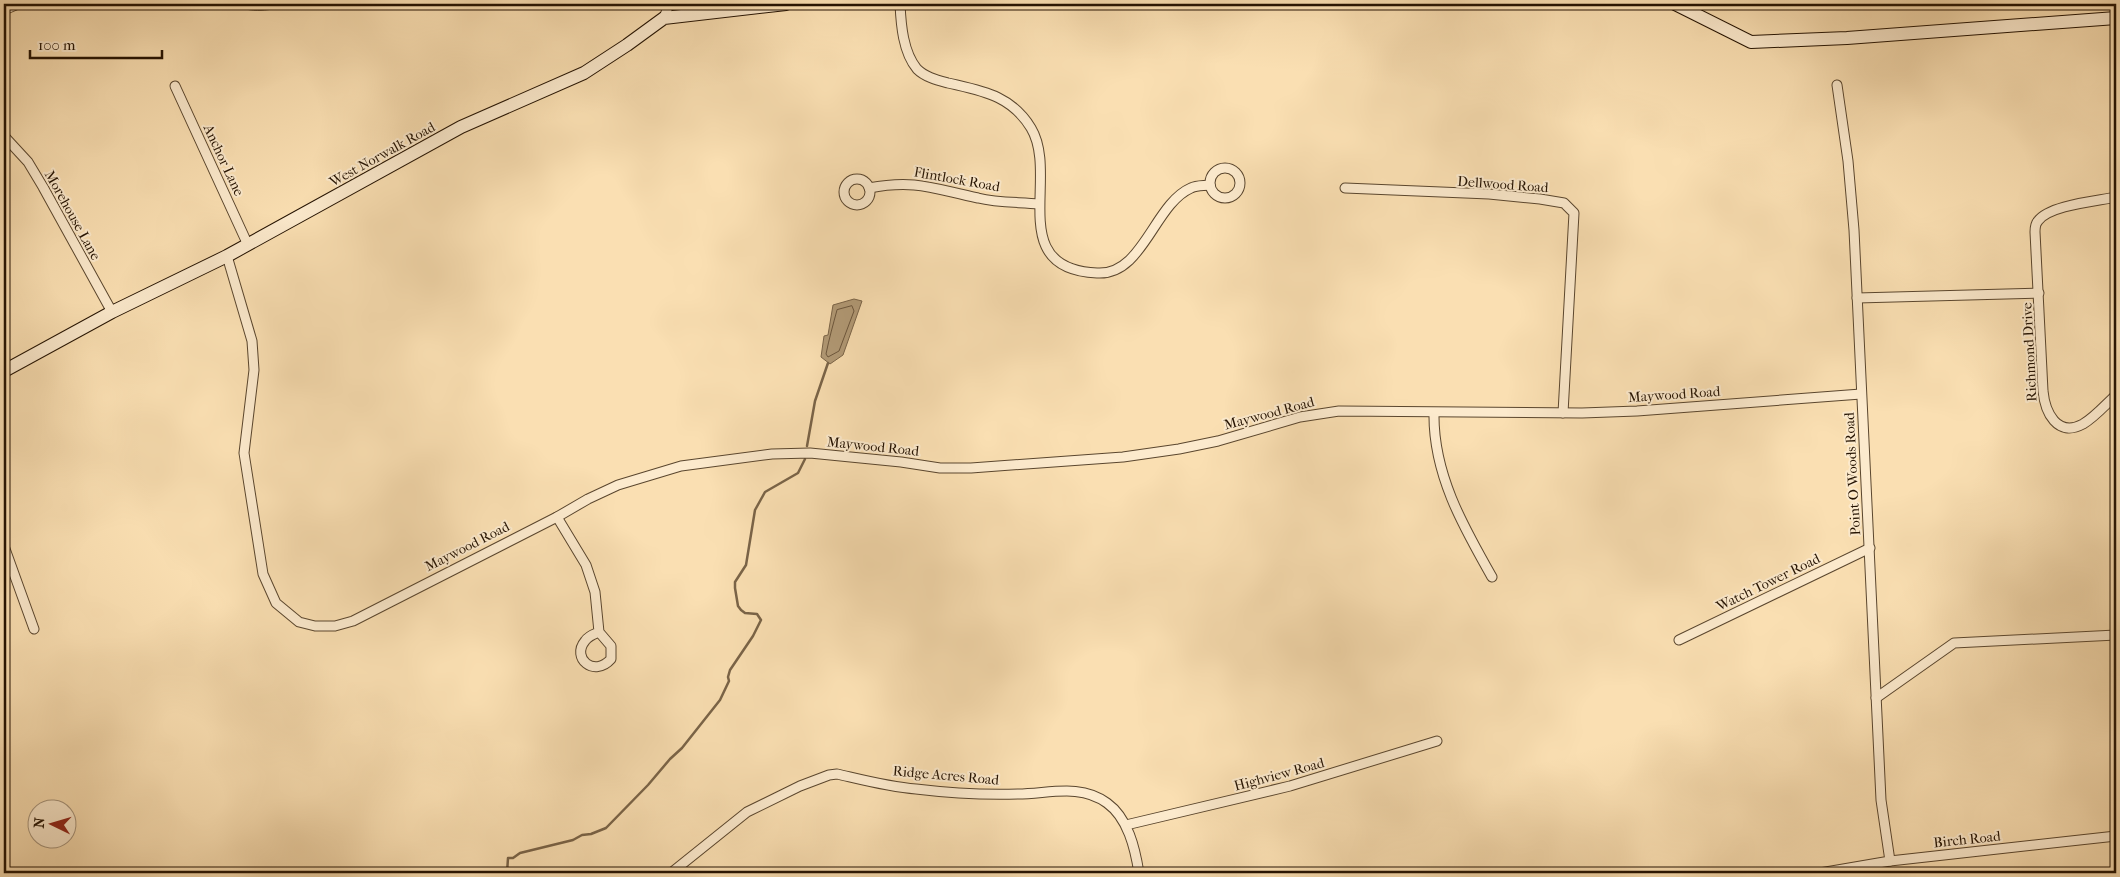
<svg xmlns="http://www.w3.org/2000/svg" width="2120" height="877" font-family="'IM FELL French Canon',serif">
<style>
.water{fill:#b29a76;stroke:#7a6448}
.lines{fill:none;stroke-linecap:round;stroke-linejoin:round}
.shore{stroke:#6c563c;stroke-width:1}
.stream{stroke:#7a6448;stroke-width:2.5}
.minor-casing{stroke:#5a462e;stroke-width:11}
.secondary-casing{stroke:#251302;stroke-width:14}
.minor{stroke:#fceacd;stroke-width:9}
.secondary{stroke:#fceacd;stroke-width:12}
.labels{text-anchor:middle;stroke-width:4;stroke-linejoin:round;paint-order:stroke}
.street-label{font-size:14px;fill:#251302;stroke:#fceacd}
</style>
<rect width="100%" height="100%" fill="#fadfb2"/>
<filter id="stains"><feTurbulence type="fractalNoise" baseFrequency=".004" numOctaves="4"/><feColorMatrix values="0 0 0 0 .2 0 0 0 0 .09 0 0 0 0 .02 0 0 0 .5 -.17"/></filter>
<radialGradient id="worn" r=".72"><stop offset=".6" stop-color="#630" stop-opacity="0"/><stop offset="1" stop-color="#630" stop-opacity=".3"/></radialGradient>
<g class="water">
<path d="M231,4h60c-21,7 -39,10 -60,0z"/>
<path d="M854,299l8,2 -19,54 -13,9 -9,-7 3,-21 4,-1 5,-30z"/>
</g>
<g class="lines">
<path class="shore" d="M852,306l2,5 -15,40 -11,6 -2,-3c3,-15 7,-29 11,-44z"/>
<g class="stream">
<path d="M807,446l8,-45 13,-38"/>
<path d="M507,873l1,-15h5l7,-5 53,-13 9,-5 9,-1 15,-6 42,-43 22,-26 12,-11 38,-48 9,-19 -1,-4 2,-7 23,-34 8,-16 -4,-6 -12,-1 -4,-3 -3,-4 -3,-18v-6l11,-17 9,-55 10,-18 33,-19 7,-14"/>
</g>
<defs>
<g id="minor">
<path d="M900,4c1,21 3,48 17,65 8,8 20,11 31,14 34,8 63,12 83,45 29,48 -27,141 66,145 46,3 57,-69 94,-85 6,-3 13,-2 19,-3"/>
<path d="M4,10l14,-6"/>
<path d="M664,18l5,-14"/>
<path d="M1837,85l11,76 6,69 27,570 9,61"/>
<path d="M175,86l73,159"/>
<path d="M4,136l24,26 15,25 69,125"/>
<circle cx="1225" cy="183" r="15"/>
<circle cx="857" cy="192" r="13"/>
<path d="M869,188c47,-9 65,1 109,10 20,5 42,4 61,6"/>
<path d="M1345,188l144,6 51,5 24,4 10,10 -11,200"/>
<path d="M2116,197c-18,4 -67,8 -78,24 -3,3 -3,7 -3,11l8,159c2,21 14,47 40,33 12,-7 23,-20 33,-29"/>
<path d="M227,256l25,85 2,29 -10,83 19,121 13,29 23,19 16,4h20l18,-5 204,-104 31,-18 30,-14 63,-19 91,-12 38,-1 91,9 39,6h31l152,-11 56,-8 39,-8 82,-24 39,-6 243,2 55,-2 224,-17"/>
<path d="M1857,298l182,-5"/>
<path d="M1434,413c-1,61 29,113 58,164"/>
<path d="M557,517l29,48 9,27 4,40 12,14v13c-17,19 -40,-1 -26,-18 3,-5 9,-7 14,-9"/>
<path d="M4,546l30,83"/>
<path d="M1679,640l191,-92"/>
<path d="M1876,698l78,-55 162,-8"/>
<path d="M1126,825l164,-39 147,-45"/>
<path d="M671,873l76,-61 53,-26 29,-11 8,-1c26,6 52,13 79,15 33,4 68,6 102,5 30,0 62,-11 89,9 21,15 28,45 32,70"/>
<path d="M1820,873l70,-12 226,-25"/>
</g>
<g id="secondary">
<path d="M1675,4l76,38 96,-4 269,-20"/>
<path d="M4,371l108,-59 115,-56 234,-129 123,-54 43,-28 37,-27 122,-14"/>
</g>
</defs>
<use href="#minor" class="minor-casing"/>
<use href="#secondary" class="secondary-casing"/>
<use href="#minor" class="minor"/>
<use href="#secondary" class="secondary"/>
</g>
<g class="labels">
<g class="street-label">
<text transform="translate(382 154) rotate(-29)" y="5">West Norwalk Road</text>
<text transform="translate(224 160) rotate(65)" y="5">Anchor Lane</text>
<text transform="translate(957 179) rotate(10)" y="5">Flintlock Road</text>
<text transform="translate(1503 184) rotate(4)" y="5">Dellwood Road</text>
<text transform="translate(73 215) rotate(61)" y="5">Morehouse Lane</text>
<text transform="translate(2029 352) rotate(-93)" y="5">Richmond Drive</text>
<text transform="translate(1674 394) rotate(-4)" y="5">Maywood Road</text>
<text transform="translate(1269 413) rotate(-15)" y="5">Maywood Road</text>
<text transform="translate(873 446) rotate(6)" y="5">Maywood Road</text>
<text transform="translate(1852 474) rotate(-93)" y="5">Point O Woods Road</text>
<text transform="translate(467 546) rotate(-27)" y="5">Maywood Road</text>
<text transform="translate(1768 582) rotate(-26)" y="5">Watch Tower Road</text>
<text transform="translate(1279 774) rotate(-15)" y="5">Highview Road</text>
<text transform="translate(946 775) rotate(5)" y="5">Ridge Acres Road</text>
<text transform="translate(1967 839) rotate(-6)" y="5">Birch Road</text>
</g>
</g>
<rect width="2120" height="877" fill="none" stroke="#fadfb2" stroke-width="20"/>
<rect x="5" y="5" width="2110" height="867" fill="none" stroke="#251302" stroke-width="2.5"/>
<rect x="10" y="10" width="2100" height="857" fill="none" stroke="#251302"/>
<g transform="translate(52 824) rotate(275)"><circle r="24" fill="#fceacd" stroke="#a6947c"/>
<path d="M0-4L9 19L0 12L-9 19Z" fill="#8f2418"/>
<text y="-8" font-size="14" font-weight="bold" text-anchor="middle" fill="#251302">N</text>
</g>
<path d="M30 50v8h132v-8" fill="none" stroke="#251302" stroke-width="2.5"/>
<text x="38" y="50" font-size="15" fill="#251302" stroke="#fceacd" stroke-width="4" paint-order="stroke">100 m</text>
<rect width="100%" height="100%" filter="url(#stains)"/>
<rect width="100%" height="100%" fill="url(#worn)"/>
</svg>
